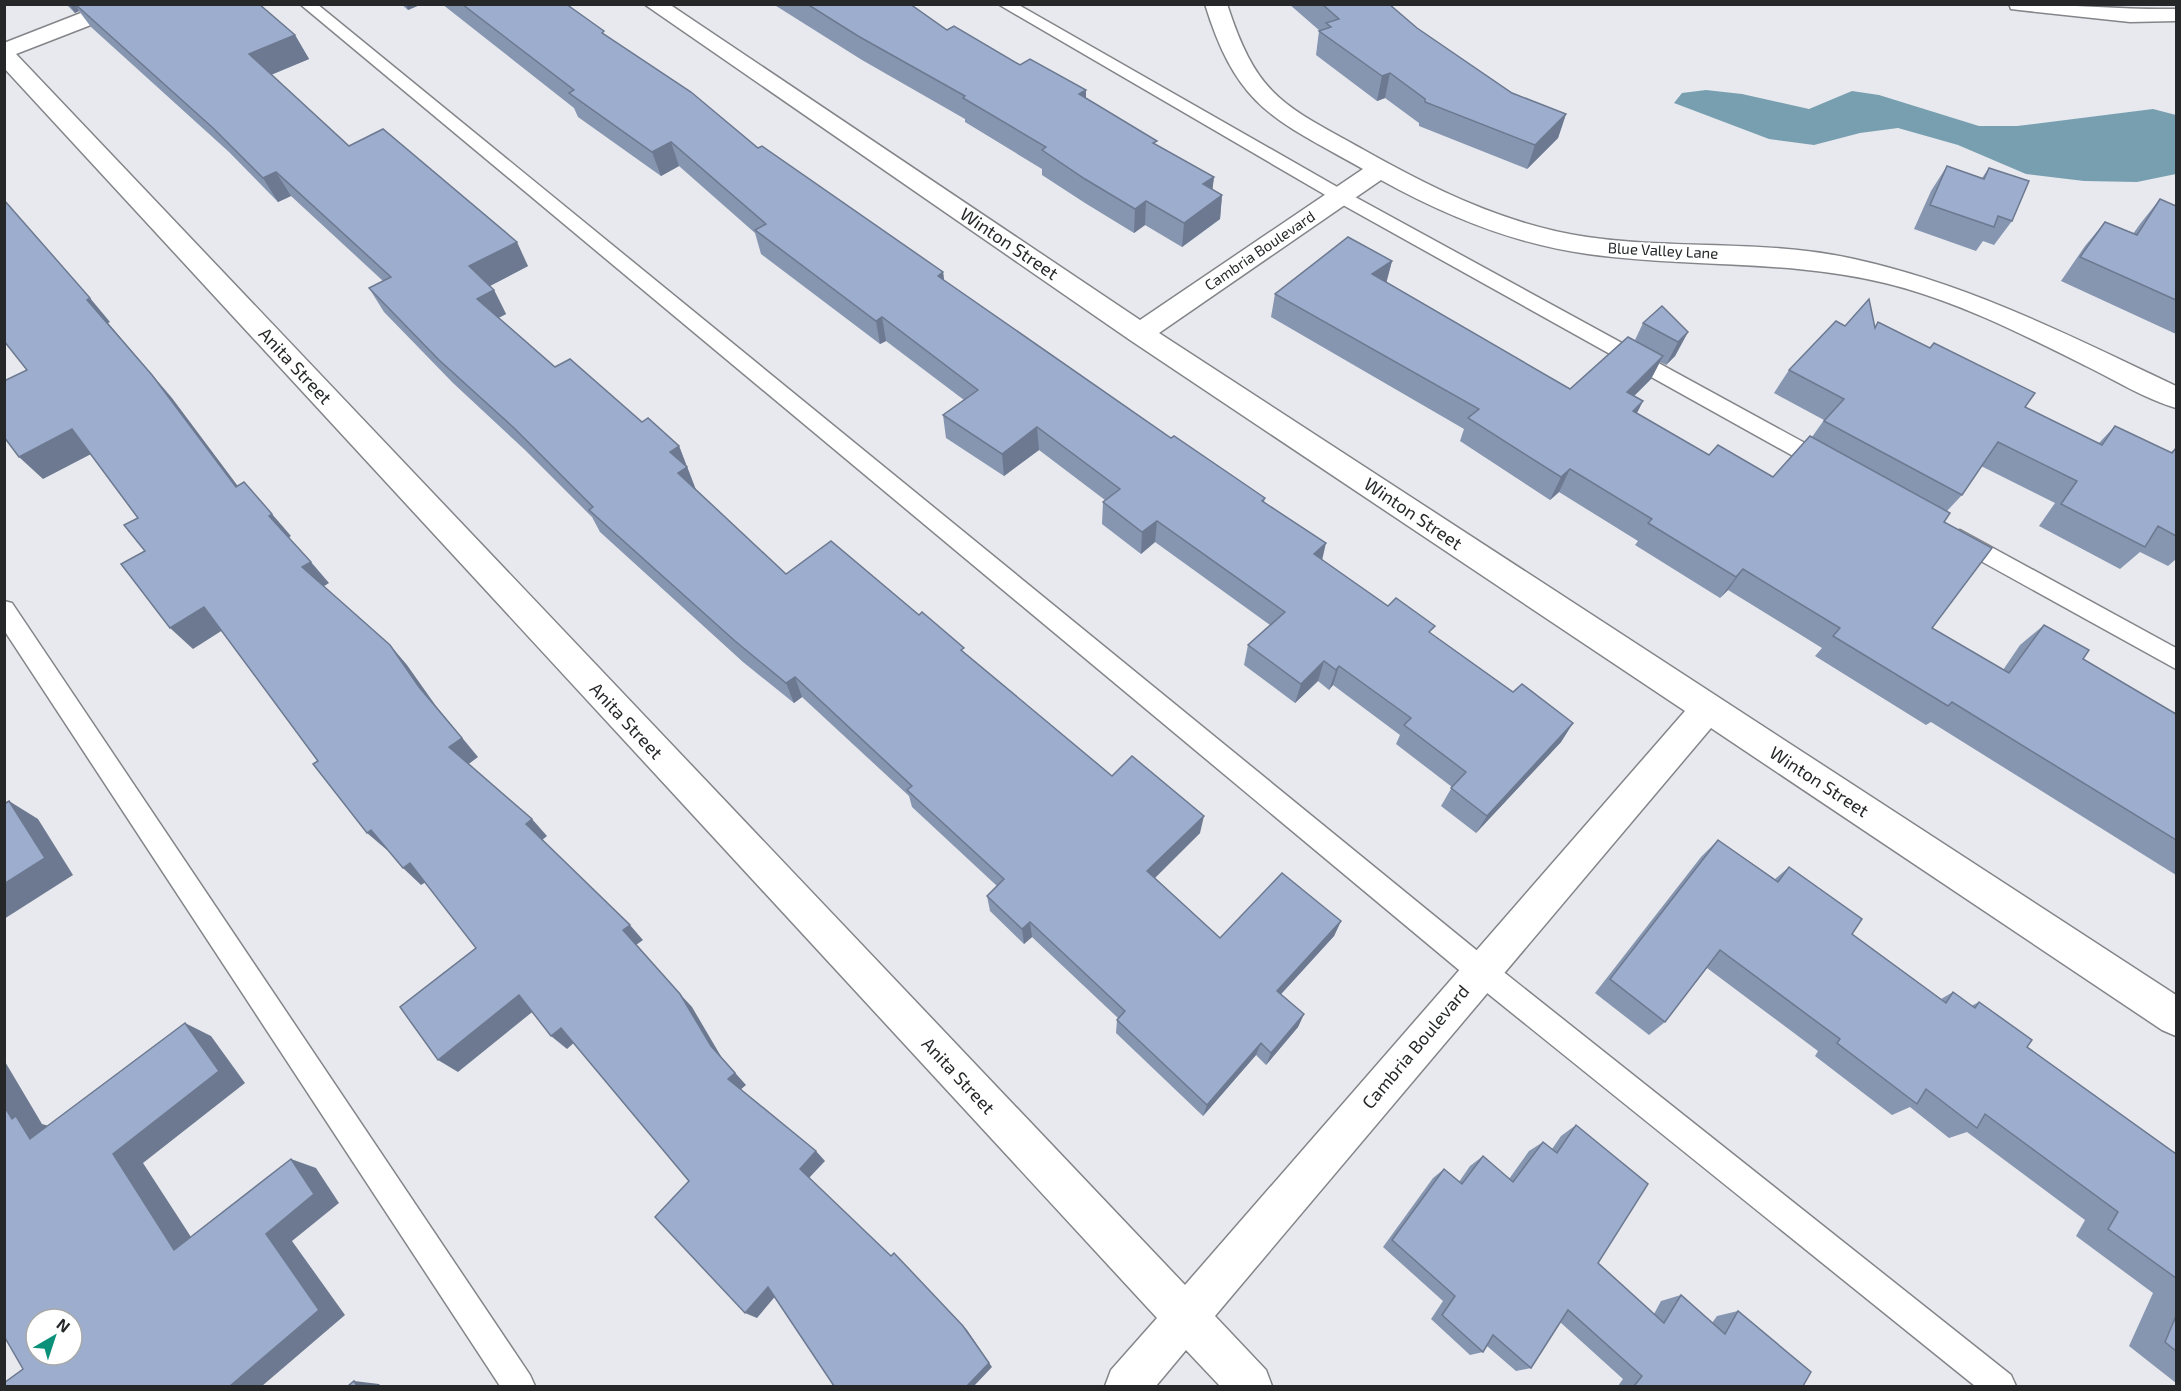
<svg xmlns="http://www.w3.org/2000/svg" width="2181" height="1391" font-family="'Exo 2',sans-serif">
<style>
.water{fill:#789fb0}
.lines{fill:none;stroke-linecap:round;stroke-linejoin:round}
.service-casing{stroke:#838589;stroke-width:3}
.minor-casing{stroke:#838589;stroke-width:3}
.service{fill:#fff;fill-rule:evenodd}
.minor{fill:#fff;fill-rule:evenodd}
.wall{fill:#8695b0}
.shaded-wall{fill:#6d7990}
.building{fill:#9cadcd;stroke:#6d7990;stroke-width:1.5;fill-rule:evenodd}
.labels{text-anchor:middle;stroke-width:4.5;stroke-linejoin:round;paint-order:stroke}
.far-street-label{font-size:15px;fill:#252728;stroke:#fff}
.street-label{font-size:18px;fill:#252728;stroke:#fff}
</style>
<rect width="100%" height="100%" fill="#e7e9ee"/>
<path class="water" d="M1706,90l36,4 67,15 43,-18 27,4 100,31h38l136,-17 23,6v59l-39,8 -53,-1 -58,-7 -68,-29 -60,-17 -38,5 -46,12 -45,-6 -95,-36 8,-10z"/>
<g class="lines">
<defs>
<g id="service">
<path d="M300,4h17l1174,958 520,413 5,11h-41l-504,-406z"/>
<path d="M998,4h19l329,188 488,267 4,6 -4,6 -7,2 -7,-2 -486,-271z"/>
<path d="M1960,530l216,118v21l-224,-124 -3,-6 3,-6z"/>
<path d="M4,601l8,2 518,772 5,11h-35l-496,-756z"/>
</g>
<g id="minor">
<path d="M104,4h30l-2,5 -116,45 1169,1231 500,-574 -555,-371 -486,-336h25l471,316 223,-151c-89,-50 -126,-61 -158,-165h22c30,93 56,101 137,146 71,40 142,75 223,87 88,13 179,2 267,22 114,25 217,77 322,127v22c-31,-9 -61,-28 -90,-42 -64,-32 -131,-66 -201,-83 -98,-24 -197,-15 -297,-29 -74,-10 -142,-38 -207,-74l-222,153 1017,662v41l-14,-6 -451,-302 -496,588 51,54 6,16h-52l-34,-36 -30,36h-51l6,-16 46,-52 -1153,-1250v-25z"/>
<path d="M2009,4c56,0 111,6 167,5v12l-46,1 -111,-12 -8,-1z"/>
</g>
</defs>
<use href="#service" class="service-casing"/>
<use href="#minor" class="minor-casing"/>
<use href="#service" class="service"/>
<use href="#minor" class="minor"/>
</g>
<g class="wall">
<path d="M66,4h193l36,31 14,24 -38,16 78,71 179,120 -38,20 4,4 12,24 -8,4 57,49 124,79 17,44 90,84 133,41 193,161 88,57 -46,45 66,60 121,-17 -7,15 -53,58 23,20 -6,13 -32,38 -10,-10 -53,61 -87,-83 1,-13 1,-2 -86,-81 -8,7 -34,-33 -3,-15 10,-10 -85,-79 -3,-11 -107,-99 -8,6 -51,-41 -143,-130 -8,-15 -67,-67 -72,-67 -69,-71 -15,-24 14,-7 -92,-85 -13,6 -49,-50 -138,-125 -12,-16 -4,2z"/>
<path d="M401,4h21l-14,6z"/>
<path d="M442,4h124l39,31 153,113 185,124 1,8 227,158 94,60 -1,4 58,58 66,46 44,28 81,58 60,31 -12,19 -85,91 -35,-27 11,-19 -56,-43 4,-9 -67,-50 -4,5 -11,-9 -23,22 -51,-38 4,-20 22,-20 -115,-83 -14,12 -39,-30 1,-22 2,-2 -66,-50 -35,26 -58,-38 -3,-23 21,-15 -78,-59 -6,3 -119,-90 -6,-21 -76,-67 -18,10 -83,-59 -4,-9z"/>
<path d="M773,4h137l37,26 73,35 66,25v8l70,47 58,32 -2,13 10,5 -2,24 -38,28 -37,-22 -11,8 -49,-30 -43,-28v-6l-77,-47v-3l-103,-59z"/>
<path d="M1289,4h100l28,24 95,65 54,21 -8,24 -31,31 -108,-43v-3l-34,-25 -8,3 -61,-46 3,-24h1z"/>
<path d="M1947,166l35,12 7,-10 23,53 -18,24 -11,-4 -7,10 -62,-22 17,-38z"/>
<path d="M2160,199l16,7v128l-115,-53 24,-35 20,-24 28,12 7,-10z"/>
<path d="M1392,261l-6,21 184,107 65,-49 8,-17 45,9 -13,24 -9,9 -6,-3 -9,17 -17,17 9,5 -6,12 72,42 64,22 39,-40 12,-17 -50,-27 15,-23 56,-44 30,1 3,-5 147,85 74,36 16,-17 55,27 6,-5v111l-8,7 -28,-14 -20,17 -81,-43 16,-23 -74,-37 -19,29 -15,16 -3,11 -12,106 71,42 17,-25 24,-20 39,34 93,55v161l-245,-153 -5,3 -111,-69 7,-8 -94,-58 -8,8 -85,-53 3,-4 -79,-49 -9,8 -90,-59 4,-12 -193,-112 4,-23z"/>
<path d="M1718,840l57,39 14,-12 63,67 89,65 12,-7 18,14 8,-4 48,45 149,107v229l-47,-37 24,-53 -77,-57 9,-16 -118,-88 -18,6 -39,-31 -18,8 -77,-59 3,-5 -111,-83 -42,54 -16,13 -54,-42 106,-136z"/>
<path d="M1576,1125l22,138 56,51 7,-13 20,-6 31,28 5,-7 21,-5 65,75h-185l5,-7 -63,-57 -29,46 -15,3 -29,-25 -4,6 -13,3 -39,-36 12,-18 -60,-54 50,-69 11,-9 15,13 11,-16 13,-10 26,23 20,-28 14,-9 9,7 9,-13z"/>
</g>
<g class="shaded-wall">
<path d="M69,4h6l4,7 -4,2z"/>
<path d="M406,4h16l-14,6z"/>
<path d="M295,35l14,24 -46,19 -14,-24z"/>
<path d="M1390,73l-5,25 -8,3 5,-25z"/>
<path d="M1086,90v24l-7,-20z"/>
<path d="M1566,114l-8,24 -31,31 8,-24z"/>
<path d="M671,142l8,24 -18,10 -9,-24z"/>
<path d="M276,172l15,24 -13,6 -15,-24z"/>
<path d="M1214,177l-3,24 -8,-17z"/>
<path d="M1222,195l-2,24 -38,28 2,-24z"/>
<path d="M1146,201l-1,24 -11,8 1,-24z"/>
<path d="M517,242l11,24 -46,24 -13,-24z"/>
<path d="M1392,261l-6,23 -14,-10z"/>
<path d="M943,272l3,24 -8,-20z"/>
<path d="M494,290l12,24 -17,9 -12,-24z"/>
<path d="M90,298l20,24 -2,1 64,75 83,111 -19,-22 -149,-187z"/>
<path d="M882,317l4,24 -6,3 -4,-23z"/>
<path d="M1688,332l-13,24 -9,9 12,-23z"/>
<path d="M1663,356l-12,23 -36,36 12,-23z"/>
<path d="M1643,401l-12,23 2,-13z"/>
<path d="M1037,427l2,23 -35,26 -2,-22z"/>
<path d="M72,429l23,23 -52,27 -24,-22z"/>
<path d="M679,446l17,44 -8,5 -18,-43z"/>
<path d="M1570,469l-11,23 -9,8 11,-23z"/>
<path d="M272,514l19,22 -3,2 -19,-22z"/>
<path d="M1157,521l-2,21 -14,12 1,-22z"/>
<path d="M1326,543l-5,22 -7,-11z"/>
<path d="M311,562l18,21 -8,5 -19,-21z"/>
<path d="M1743,569l-15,21 -8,8 16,-21z"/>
<path d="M204,607l22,21 -33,21 -23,-21z"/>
<path d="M390,645l17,20 29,41 42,51 -12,9 -17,-19 -30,-60z"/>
<path d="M1324,661l-6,20 -23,22 6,-19z"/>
<path d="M1339,666l-6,19 -4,5 7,-20z"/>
<path d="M795,677l7,20 -8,6 -8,-20z"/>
<path d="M1573,723l-12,19 -85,91 11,-17z"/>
<path d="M9,801l29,18 35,56 -69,44v-35z"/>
<path d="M1204,816l-4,17 -55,55 2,-17z"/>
<path d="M532,819l15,17 -6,5 -15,-17z"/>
<path d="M371,830l20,17 -4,3 -20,-17z"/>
<path d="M410,863l19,17 -8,5 -18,-17z"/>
<path d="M1341,921l-7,15 -62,68 5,-13z"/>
<path d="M1030,922l2,15 -8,7 -2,-15z"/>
<path d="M630,925l13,15 -7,5 -13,-15z"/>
<path d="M680,994l12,13 30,51 24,27 -7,6 -11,-12 -17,-33z"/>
<path d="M519,995l17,14 -78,63 -20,-12z"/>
<path d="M1304,1014l-6,13 -32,38 5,-12z"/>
<path d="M185,1023l26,13 34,47 -102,80 61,94 -30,-7 -61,-96z"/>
<path d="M561,1028l15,13 -9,8 -16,-13z"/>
<path d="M1261,1043l-5,12 -53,61 4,-11z"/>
<path d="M4,1060l38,64 7,2 -19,13 -18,-20 -8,-13z"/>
<path d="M816,1151l9,10 -16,17 -9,-9z"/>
<path d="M291,1159l25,9 23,35 -47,38 53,74 -83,71h-32l36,-152z"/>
<path d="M768,1287l10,6 -21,25 -12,-5z"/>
<path d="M963,1326l4,4 25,37 -18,19h-7z"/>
<path d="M354,1381l25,3 2,2h-24z"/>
</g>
<g class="building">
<path d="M75,4h184l36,31 -46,19 100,92 34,-17 134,113 -48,24 25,24 -17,9 78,68 15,-8 72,63 6,-4 31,28 -9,6 17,15 -9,6 108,101 45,-33 88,74 3,-3 42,36 -3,2 151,126 20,-20 72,60 -57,55 73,67 62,-65 59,48 -64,70 27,23 -33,39 -10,-10 -54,62 -90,-85 8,-9 -95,-89 -8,7 -35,-33 17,-17 -97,-89 5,-4 -117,-109 -9,6 -51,-42 -146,-131 4,-3 -80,-80 -74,-67 -70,-72 22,-11 -115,-105 -13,6 -50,-50z"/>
<path d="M462,4h104l38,27 -2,2 89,59 67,56 4,-2 181,126 -5,4 233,162 3,-2 91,62 -3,3 64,42 -12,11 74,52 8,-8 39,28 -6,6 84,60 9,-8 51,39 -86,93 -36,-28 15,-16 -62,-47 7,-7 -72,-52 -3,4 -12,-9 -23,23 -53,-39 37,-33 -128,-91 -15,11 -39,-30 17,-13 -83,-62 -35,27 -59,-39 35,-25 -96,-73 -6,4 -121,-91 11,-6 -95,-82 -19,10 -83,-59 5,-3z"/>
<path d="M807,4h103l37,26 7,-4 66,39 10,-6 56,31 -7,4 78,47 -4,2 61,34 -11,7 19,11 -38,28 -38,-22 -11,8 -50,-30 -43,-29 4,-3 -83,-49 2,-2 -107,-60z"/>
<path d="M1322,4h67l28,24 95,65 54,21 -31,31 -110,-43v-3l-35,-26 -8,3 -63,-45 12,-4 -5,-4 13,-4z"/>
<path d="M1947,166l37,13 5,-11 40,13 -17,40 -14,-5 -4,11 -64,-22z"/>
<path d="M2160,199l16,7v94l-96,-43 25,-35 32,13z"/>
<path d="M4,200l86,98 -3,2 65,75 84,112 8,-5 28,32 -3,2 42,46 -9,5 88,78 29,42 43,51 -13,9 83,72 -6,5 104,101 -7,5 57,64 31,52 24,27 -7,6 88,72 -16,18 91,87 3,-3 69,73 26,37 -22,23h-133l-66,-99 -23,26 -90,-96 34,-36 -128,-153 -10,8 -32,-41 -81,65 -38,-53 76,-59 -66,-85 -7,5 -32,-38 -4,3 -54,-69 5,-3 -114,-154 -34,21 -49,-64 24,-13 -21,-26 14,-7 -66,-89 -53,28 -15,-20v-56l23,-11 -23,-29z"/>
<path d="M1348,237l44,24 -20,13 198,115 58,-52 35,19 -36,36 16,9 -10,10 76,44 9,-10 55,32 37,-41 140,77 -6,9 48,26 -60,80 77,45 35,-48 45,25 -6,9 93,55v126l-224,-138 -4,4 -115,-70 7,-8 -97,-59 -7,8 -88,-54 4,-4 -82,-50 -9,8 -93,-59 11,-9 -204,-115z"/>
<path d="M1869,299l6,29 3,-6 52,26 4,-5 101,50 -10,14 77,38 13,-19 57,27 4,-5v88l-18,-10 -13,21 -84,-43 16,-23 -79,-39 -36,53 -138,-74 20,-22 -55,-29 47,-49 9,5z"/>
<path d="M1662,306l26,26 -10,10 -35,-19z"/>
<path d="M9,801l36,57 -41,26v-80z"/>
<path d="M1718,840l60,42 11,-15 73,52 -10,15 94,69 7,-11 22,16 4,-6 53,38 -5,7 149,107v124l-68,-49 10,-17 -133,-98 -8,14 -51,-39 -9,15 -80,-61 3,-4 -120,-89 -55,72 -55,-43z"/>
<path d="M185,1023l34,48 -106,83 61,96 117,-91 23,35 -48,40 53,76 -89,76h-224l-2,-3 19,-14 -19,-33v-230l8,13 4,-3 14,23zM36,1319h36v36h-36z"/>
<path d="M1576,1125l72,59 -50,79 66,60 17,-28 44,39 13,-23 73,61 -8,14h-169l8,-10 -74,-66 -37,58 -38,-33 -10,17 -41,-37 13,-19 -63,-56 52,-71 18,15 21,-28 30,26 30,-40 14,11z"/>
<path d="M2176,1316v35l-11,-9z"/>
<path d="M354,1381l3,5h-9z"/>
</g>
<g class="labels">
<g class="far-street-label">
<text transform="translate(1260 251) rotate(-34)" y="5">Cambria Boulevard</text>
<text transform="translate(1663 251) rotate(3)" y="5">Blue Valley Lane</text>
</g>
<g class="street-label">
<text transform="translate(1009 244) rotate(34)" y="6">Winton Street</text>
<text transform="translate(295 366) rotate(47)" y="6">Anita Street</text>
<text transform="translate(1413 514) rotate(34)" y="6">Winton Street</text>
<text transform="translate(626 721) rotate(47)" y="6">Anita Street</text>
<text transform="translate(1819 782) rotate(33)" y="6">Winton Street</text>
<text transform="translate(1416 1047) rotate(-50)" y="6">Cambria Boulevard</text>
<text transform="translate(958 1076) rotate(47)" y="6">Anita Street</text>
</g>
</g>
<rect width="2181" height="1391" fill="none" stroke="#252728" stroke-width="12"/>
<g transform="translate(54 1337) rotate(39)"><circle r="28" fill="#ffffff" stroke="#a8a9a9" stroke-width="1.5"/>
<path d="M0-4.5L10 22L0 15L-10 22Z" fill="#0b917a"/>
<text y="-9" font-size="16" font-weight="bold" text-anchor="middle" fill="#252728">N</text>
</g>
</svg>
